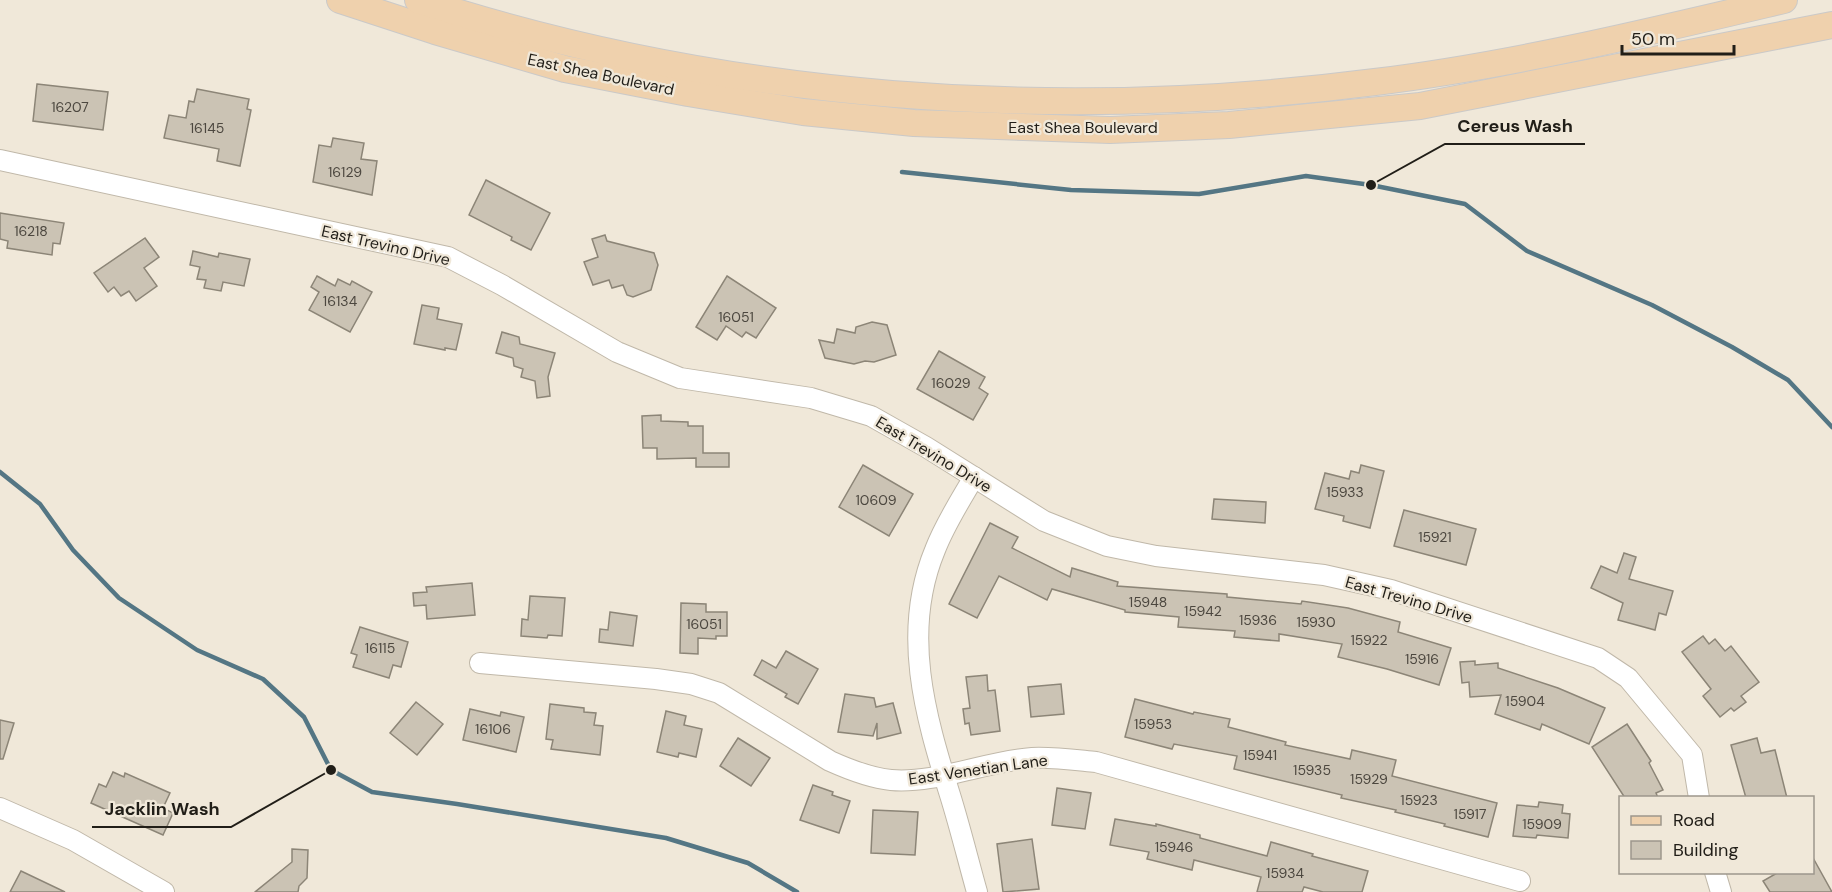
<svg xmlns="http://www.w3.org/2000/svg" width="1832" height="892" font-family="'DM Sans',sans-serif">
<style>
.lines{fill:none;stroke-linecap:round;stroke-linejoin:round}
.stream{stroke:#547684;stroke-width:4.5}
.building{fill:#cbc3b4;stroke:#8c8577;stroke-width:1.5}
.minor-casing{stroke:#c0b8a9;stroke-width:22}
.major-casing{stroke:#cac9c8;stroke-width:28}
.minor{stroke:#fff;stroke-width:20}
.major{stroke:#efd1ad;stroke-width:26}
.labels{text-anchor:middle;stroke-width:4.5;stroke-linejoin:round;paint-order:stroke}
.number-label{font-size:14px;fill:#4c473f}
.street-label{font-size:16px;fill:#211e18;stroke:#f0e8d9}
.leader{fill:none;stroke:#211e18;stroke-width:2}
.callout-dot{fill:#211e18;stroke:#f0e8d9;stroke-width:2}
.callout-label{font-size:18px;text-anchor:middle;font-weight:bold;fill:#211e18;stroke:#f0e8d9;stroke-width:4.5;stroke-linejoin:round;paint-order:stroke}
</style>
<rect width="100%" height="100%" fill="#f0e8d9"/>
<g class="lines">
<g class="stream">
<path d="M902,172l169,18 128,4 107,-18 65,9 94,19 62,47 125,54 80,42 56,33 44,47"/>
<path d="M0,472l40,32 33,46 46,48 78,52 66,29 41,38 27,53 41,22 85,12 209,34 82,25 49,29"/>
</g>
</g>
<g class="building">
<path d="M37,84l71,8 -5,38 -70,-9z"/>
<path d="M197,89l52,10 -2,10 4,1 -11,56 -23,-5 2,-12 -55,-11 5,-23 17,3 3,-17 5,1z"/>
<path d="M333,138l31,5 -3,16 16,2 -5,34 -59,-13 6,-37 12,2z"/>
<path d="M486,180l64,33 -19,37 -20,-10 1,-3 -43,-22z"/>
<path d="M0,213l64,10 -4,21 -7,-1 -1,12 -45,-7 1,-7 -8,-2z"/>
<path d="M605,235l2,6 47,12 4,12 -7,25 -18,7 -6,-2 -4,-10 -11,3 -3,-8 -16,5 -9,-23 14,-5 -6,-18z"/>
<path d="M145,238l14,19 -15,11 13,18 -21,15 -7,-10 -8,5 -7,-9 -6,5 -14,-19z"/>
<path d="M193,251l25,6 1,-4 31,6 -6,27 -21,-4 -2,9 -17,-3 2,-8 -9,-1 3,-12 -10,-2z"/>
<path d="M317,276l18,10 3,-7 12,6 2,-4 20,11 -22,40 -41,-22 10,-18 -8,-5z"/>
<path d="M727,276l49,32 -20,30 -10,-6 -4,5 -16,-11 -9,14 -21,-13z"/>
<path d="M422,305l17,3 -2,11 25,5 -6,26 -11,-2v2l-31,-6z"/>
<path d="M872,322l15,3 9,30 -22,7 -9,-1 -11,3 -29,-6 -6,-18 15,3 3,-14 18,4 1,-6z"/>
<path d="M502,332l17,5 1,7 35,9 -7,24 2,19 -13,2 -2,-17 -14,-4 2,-8 -9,-3 -1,-8 -17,-5z"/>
<path d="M939,351l46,26 -6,11 9,6 -15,26 -56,-31z"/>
<path d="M661,415v6l27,1v4h15v27h26v14h-33v-9l-39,1v-11h-14l-1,-32z"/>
<path d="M863,465l50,29 -24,42 -50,-29z"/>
<path d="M1361,465l23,6 -14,57 -27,-7 1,-5 -29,-7 10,-36 24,6 2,-8 8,2z"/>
<path d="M1214,499l52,3 -1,21 -53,-4z"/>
<path d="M1404,510l72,19 -10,36 -72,-19z"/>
<path d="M990,523l28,14 -6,11 58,29 2,-9 46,14 -1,4 110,8v3l74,7 1,-3 46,7 52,14 -2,10 53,16 -12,37 -52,-16 -49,-12 4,-13 -63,-10v7l-45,-4 1,-6 -57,-4 1,-10 -54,-5v-2l-73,-21 -5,11 -48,-24 -22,42 -28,-14z"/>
<path d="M1624,553l12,4 -7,22 44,12 -7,24 -7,-2 -4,17 -37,-10 5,-17 -32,-15 10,-22 16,7z"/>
<path d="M472,583l3,32 -48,4 -1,-14 -12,1 -1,-13 14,-1 -1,-5z"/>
<path d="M530,596l35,2 -3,38 -14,-1 -1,3 -26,-2 1,-17 6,1z"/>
<path d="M681,603l25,1v8h21v24h-11v3l-18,-1v16l-18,-1z"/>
<path d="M610,612l27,4 -4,30 -34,-4 1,-13 8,1z"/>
<path d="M360,627l48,15 -7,25 -8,-2 -4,13 -36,-11 4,-12 -6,-2z"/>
<path d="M1703,636l6,8 6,-5 10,12 6,-5 28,36 -18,14 5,6 -12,9 -3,-3 -11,9 -17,-21 8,-7 -29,-37z"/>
<path d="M786,651l32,18 -20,35 -13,-7 2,-3 -33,-19 8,-15 14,8z"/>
<path d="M1475,661v4l23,-2v5l60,20 47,20 -16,36 -47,-20 -2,6 -45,-16 6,-19 -31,2 -1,-15 -7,1 -2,-21z"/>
<path d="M987,675l1,16 7,-1 5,41 -29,4 -2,-12 -4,1 -2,-15 7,-1 -4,-31z"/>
<path d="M1061,684l3,30 -33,3 -3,-30z"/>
<path d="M845,694l29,4 2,9 17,-4 8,30 -24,6v-16l-4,13 -35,-4z"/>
<path d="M1135,699l58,15 1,-2 36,7 -2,8 58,15 -1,3 65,14 2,-9 44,10 -4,16 105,27 -9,34 -44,-11 1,-2 -50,-12 1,-2 -55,-12 1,-3 -108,-26 3,-13 -63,-12 -2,5 -47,-12z"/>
<path d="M416,702l27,22 -26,31 -27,-22z"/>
<path d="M550,704l34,4v4l12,1 -2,12 9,1 -3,29 -49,-6 2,-9 -7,-1z"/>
<path d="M470,709l30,7 1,-4 23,5 -8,35 -53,-12z"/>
<path d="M666,711l20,5 -2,9 18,4 -6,28 -17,-4 -1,4 -21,-5z"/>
<path d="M0,720l14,3 -11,36h-3z"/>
<path d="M1627,724l24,37 -2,2 14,27 -7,3 2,5h-33l-33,-51z"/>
<path d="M738,738l32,20 -19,28 -31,-20z"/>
<path d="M1757,738l4,15 14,-3 12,48h-41l-15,-53z"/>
<path d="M113,772l11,5 1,-4 45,20 -7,15 10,5 -10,22 -72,-32 8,-19 7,3z"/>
<path d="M813,785l20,7 -1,3 18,6 -11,32 -39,-13z"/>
<path d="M1057,788l34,5 -6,36 -33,-4z"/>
<path d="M1539,802l24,3 -1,8 8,1 -2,24 -31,-3 -1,3 -23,-2 4,-31 21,2z"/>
<path d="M873,810l45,2 -3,43 -44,-2z"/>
<path d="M1115,819l41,7v-2l44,11v3l67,18 4,-14 42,12 -1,2 56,15 -6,21h-39l-19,-5 -2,5h-45l4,-15 -67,-17 -2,10 -45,-11 2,-7 -39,-7z"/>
<path d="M1032,839l7,50 -36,3 -6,-48z"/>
<path d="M292,849l16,1 -1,28 -8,8 -1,6h-43l37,-30z"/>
<path d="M1812,856l20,36h-62l-7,-11 14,-8h35z"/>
<path d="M21,871l44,21h-55z"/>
</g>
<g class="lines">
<defs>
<g id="minor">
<path d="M0,160l448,97 54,28 115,67 63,26 131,20 60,18 55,31 118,74 63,25 49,10 168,19 67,15 207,68 30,20 64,77 7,43"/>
<path d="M974,477c-14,24 -29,47 -39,73 -34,82 -10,165 15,245 10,32 18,65 27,97"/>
<path d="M480,663l176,16 35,5 28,9 111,68c20,9 40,17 61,19 44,4 96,-19 141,-22 21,-1 43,2 64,4l424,119"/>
<path d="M0,808l73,32 91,52"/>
<path d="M1715,872l6,20"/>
</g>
<g id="major">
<path d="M340,0l95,31 130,38 123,24 115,19 111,11 196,7 119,-5 191,-19 412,-81"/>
<path d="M418,0c307,100 637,123 957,82 138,-17 274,-50 409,-82"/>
</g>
</defs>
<use href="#minor" class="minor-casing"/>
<use href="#major" class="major-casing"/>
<use href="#minor" class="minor"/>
<use href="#major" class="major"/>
</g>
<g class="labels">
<g class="number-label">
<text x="70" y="112">16207</text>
<text x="207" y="133">16145</text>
<text x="345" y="177">16129</text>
<text x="31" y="236">16218</text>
<text x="340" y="306">16134</text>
<text x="736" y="322">16051</text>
<text x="951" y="388">16029</text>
<text x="1345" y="497">15933</text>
<text x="876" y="505">10609</text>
<text x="1435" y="542">15921</text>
<text x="1148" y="607">15948</text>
<text x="1203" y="616">15942</text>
<text x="1258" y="625">15936</text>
<text x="1316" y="627">15930</text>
<text x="704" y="629">16051</text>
<text x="1369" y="645">15922</text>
<text x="380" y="653">16115</text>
<text x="1422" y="664">15916</text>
<text x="1525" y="706">15904</text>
<text x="1153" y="729">15953</text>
<text x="493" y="734">16106</text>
<text x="1260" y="760">15941</text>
<text x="1312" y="775">15935</text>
<text x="1369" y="784">15929</text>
<text x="1419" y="805">15923</text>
<text x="1470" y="819">15917</text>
<text x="1542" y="829">15909</text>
<text x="1174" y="852">15946</text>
<text x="1285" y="878">15934</text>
</g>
<g class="street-label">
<text transform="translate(601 74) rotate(12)" y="6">East Shea Boulevard</text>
<text x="1083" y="133">East Shea Boulevard</text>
<text transform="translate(386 245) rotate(13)" y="6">East Trevino Drive</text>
<text transform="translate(934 454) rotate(31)" y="6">East Trevino Drive</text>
<text transform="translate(1409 599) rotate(16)" y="6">East Trevino Drive</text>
<text transform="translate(978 769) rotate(-8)" y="6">East Venetian Lane</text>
</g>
</g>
<path class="leader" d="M1371 185L1445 144H1585M331 770L231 827H92"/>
<g class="callout-dot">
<circle cx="1371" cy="185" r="6"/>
<circle cx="331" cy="770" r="6"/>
</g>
<g class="callout-label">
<text x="1515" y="132">Cereus Wash</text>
<text x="162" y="815">Jacklin Wash</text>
</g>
<rect x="1619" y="796" width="195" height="78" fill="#f0e8d9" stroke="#9d978c" stroke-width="1.5"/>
<rect x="1631" y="816" width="30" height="9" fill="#efd1ad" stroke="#9d978c" stroke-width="1.5"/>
<text x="1673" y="826" font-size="18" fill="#211e18">Road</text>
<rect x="1631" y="841" width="30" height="18" fill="#cbc3b4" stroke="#9d978c" stroke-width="1.5"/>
<text x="1673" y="856" font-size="18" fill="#211e18">Building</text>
<path d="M1622 45v9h112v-9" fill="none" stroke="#211e18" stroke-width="3"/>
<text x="1631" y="45" font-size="18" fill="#211e18" stroke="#f0e8d9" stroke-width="4.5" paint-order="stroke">50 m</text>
</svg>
